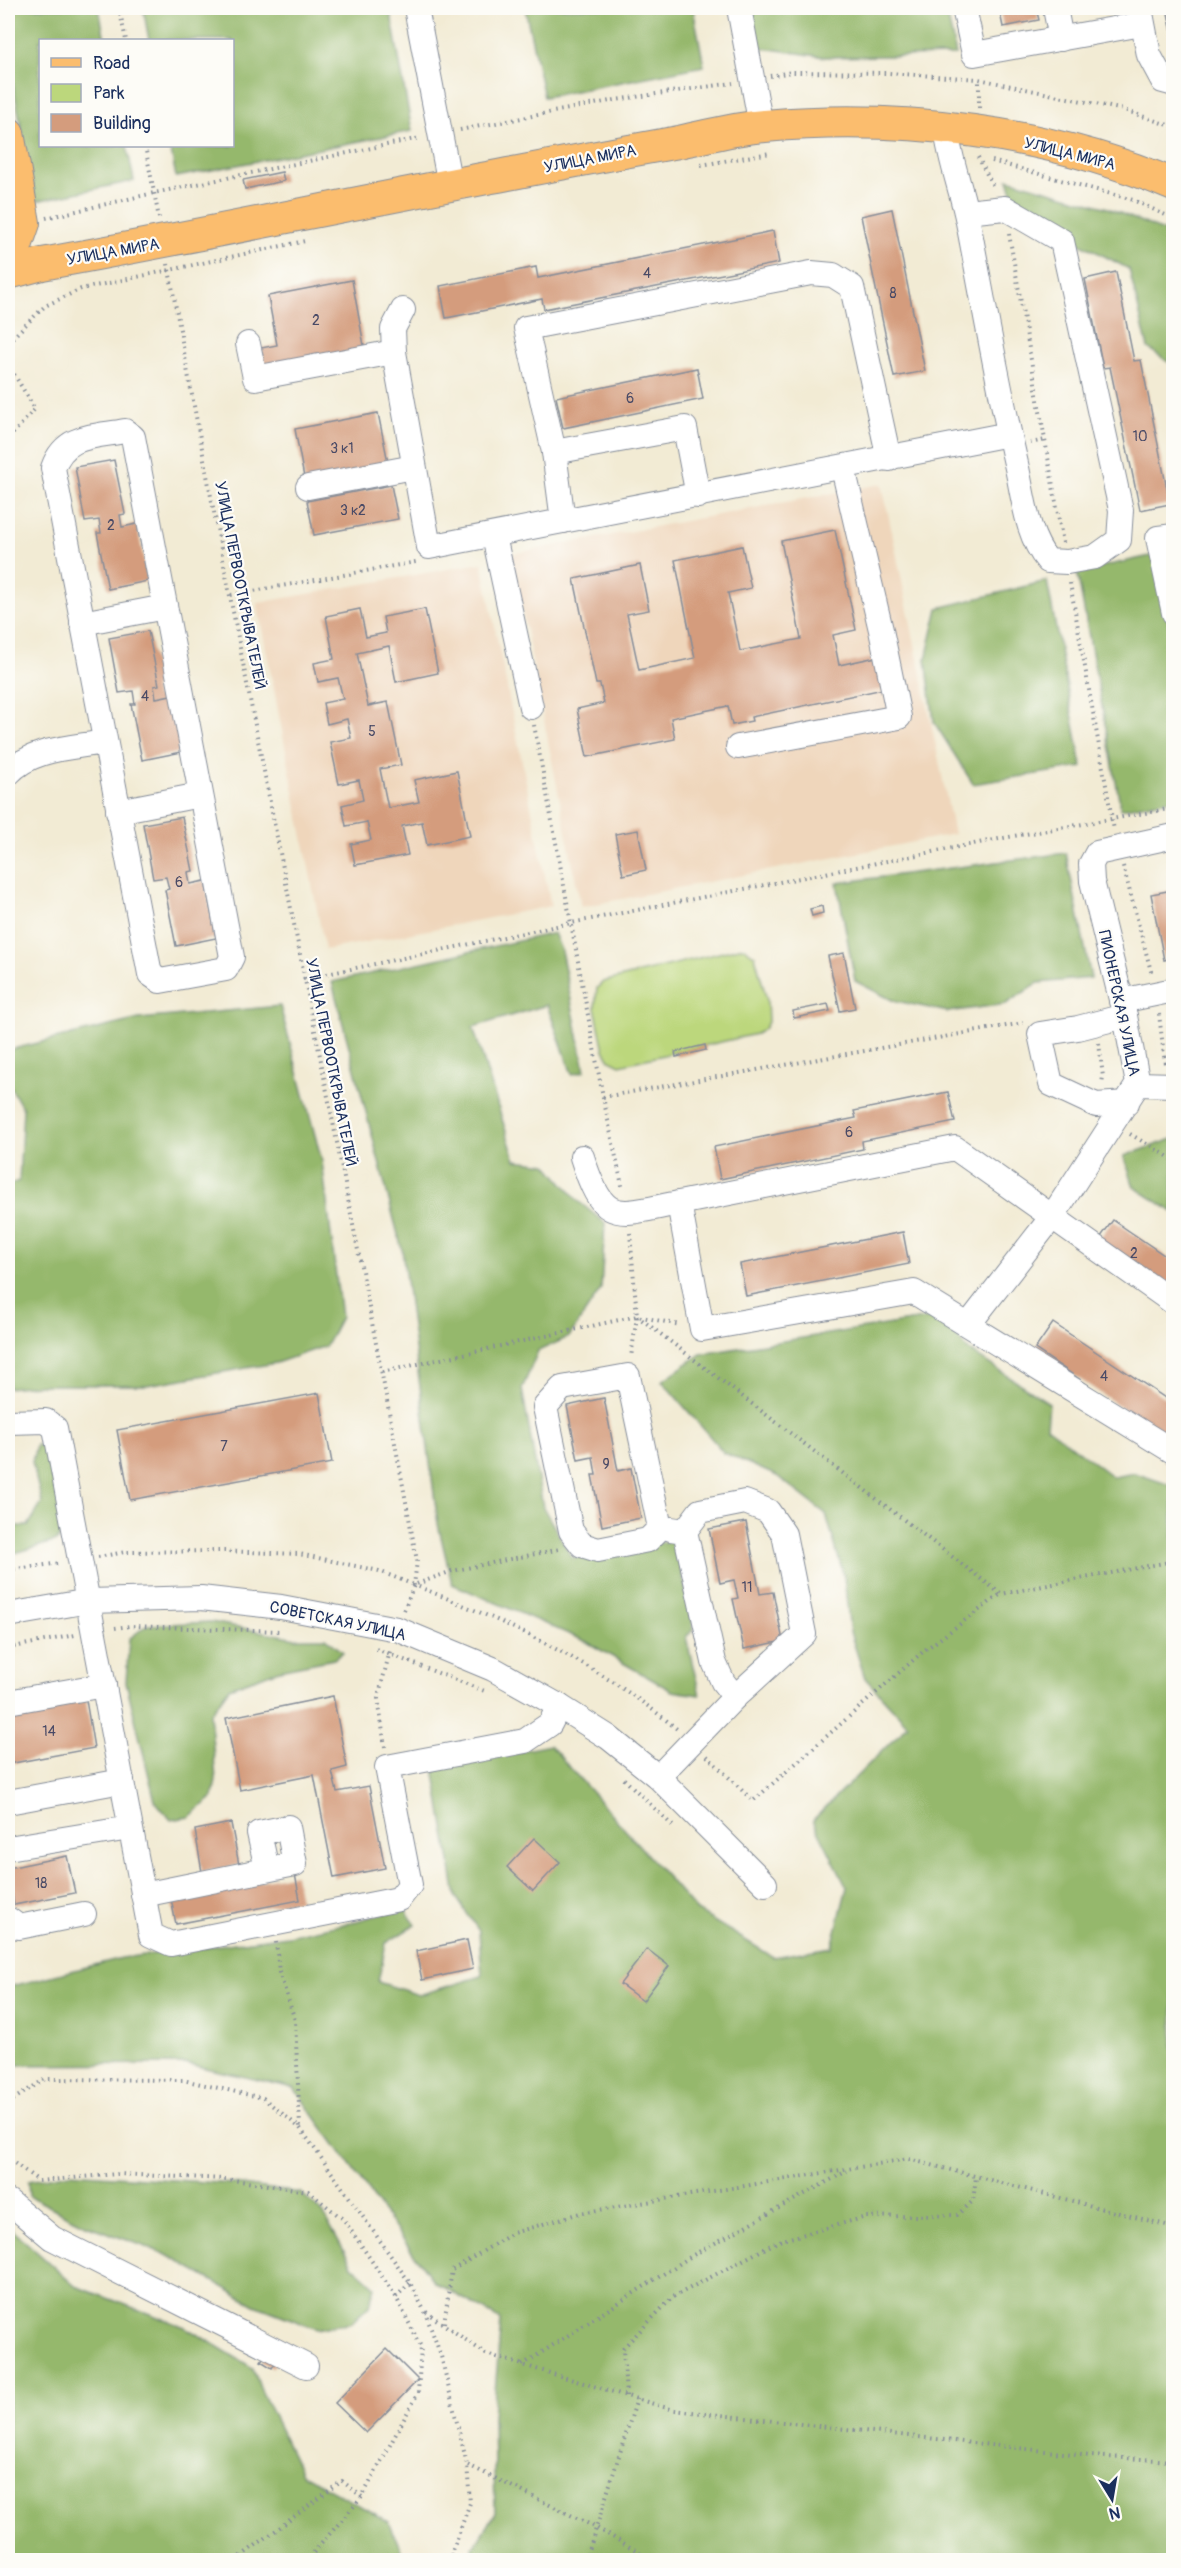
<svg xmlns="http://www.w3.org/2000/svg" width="1181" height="2568" font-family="Pangolin,sans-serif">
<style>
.built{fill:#efd6bb}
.green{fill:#bcd77c;stroke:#6c836d;stroke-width:1.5}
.forest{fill:#95b86c;stroke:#587465;stroke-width:1.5}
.building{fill:#d49c7d}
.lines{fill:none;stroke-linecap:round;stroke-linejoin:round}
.minor-casing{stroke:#868d99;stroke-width:26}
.major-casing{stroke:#868d99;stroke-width:34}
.path{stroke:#868d99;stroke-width:4;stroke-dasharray:1.5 4.5;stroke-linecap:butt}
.minor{stroke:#fff;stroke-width:24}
.major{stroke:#fbbd6e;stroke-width:32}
.labels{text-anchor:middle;stroke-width:4.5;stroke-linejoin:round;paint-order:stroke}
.number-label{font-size:14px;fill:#494a66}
.street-label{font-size:16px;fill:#1b2f5e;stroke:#fdfcf7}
</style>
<rect width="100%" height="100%" fill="#fdfcf7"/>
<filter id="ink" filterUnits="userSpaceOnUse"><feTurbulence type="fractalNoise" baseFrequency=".0167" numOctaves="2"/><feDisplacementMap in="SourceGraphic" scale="12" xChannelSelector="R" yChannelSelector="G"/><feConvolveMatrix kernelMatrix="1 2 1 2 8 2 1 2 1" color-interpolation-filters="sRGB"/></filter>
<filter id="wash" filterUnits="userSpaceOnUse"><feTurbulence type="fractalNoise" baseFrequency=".008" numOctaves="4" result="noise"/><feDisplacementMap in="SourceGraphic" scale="24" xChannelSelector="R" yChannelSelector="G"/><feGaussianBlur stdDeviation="1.35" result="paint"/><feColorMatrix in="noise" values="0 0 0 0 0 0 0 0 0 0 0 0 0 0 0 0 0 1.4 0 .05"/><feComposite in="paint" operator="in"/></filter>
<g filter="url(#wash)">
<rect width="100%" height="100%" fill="#f2ebd4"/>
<g class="built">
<path d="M882,484l72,350 -373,73 -70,-353z"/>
<path d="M482,563l69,343 -226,44 -68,-347z"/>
</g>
<path class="green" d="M743,947l12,9 12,44 1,22 -4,7 -8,5 -136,31 -10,-5 -6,-10 -9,-42 2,-20 6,-6z"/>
<g class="forest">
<path d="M8,8h91l6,32h-65v106h87l7,35 -98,20 -28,-141z"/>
<path d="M143,8h247l22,123 -236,46 -6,-31h62v-106h-83z"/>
<path d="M525,8h168l11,58 -160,31z"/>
<path d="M743,8h203l10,47 -131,2 -75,-11z"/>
<path d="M1008,179l100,29 65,27v130l-25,-17 -19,-79 -55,-29 -60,-41z"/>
<path d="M1155,555l18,89v155l-52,10 -44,-237z"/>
<path d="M1047,581l35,186 -109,17 -39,-62 -8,-63 12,-51z"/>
<path d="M1066,853l25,125 -53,5 -32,21 -58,8 -56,-12 -37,-19 -18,-98z"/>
<path d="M554,933l7,17 24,121 -13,3 -25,-69 -74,22 42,133 32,4 31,37 27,22 -4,66 -32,48 -31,14 -16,38 21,118 29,51 103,-18 19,89 -8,8 14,58 -28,-4 -87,-50 -133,-57 -14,-60 -36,-274 -70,-268z"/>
<path d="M280,1006l42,155 19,156 -15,29 -50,17 -129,22h-110l-29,3v-203l11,-4 4,-72 -15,-26v-33l131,-31z"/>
<path d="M1173,1139h1l-1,73 -39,-25 -10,-31z"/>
<path d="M929,1318l24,15 15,17 81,53 -2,24 66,50 22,-4 38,13v1074h-700v-12l22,-35 -2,-97 8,-96 -67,-38 -140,-194 -107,-24 -179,1v-78l114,-29 166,-22 61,-13 32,-9 25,-4 9,15 -29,18 -8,39 41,13 63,-19 -3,-45 -23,-34 -22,-129 116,-23 147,166 76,46 59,-10 15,-60 -34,-67 95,-95 -43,-47 -15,-46 -6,-55 -18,-63 -49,-38 -53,-23 -62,-72 39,-27z"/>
<path d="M36,1445l12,2 18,80 -9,14 -49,14v-29h20l14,-23 -10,-41z"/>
<path d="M211,1622l85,16h30l17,14 -9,7 -55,11 -50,18 -19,26 6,65 -3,18 -24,20 -18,3 -16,-19 -29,-119 3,-43 18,-14z"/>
<path d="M69,2173l165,11 67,9 22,20 29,52 23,21 -6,20 -17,16 -35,7 -62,-24 -92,-52 -77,-28 -57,-29 -1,-15z"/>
<path d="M8,2226l67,60 110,41 68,41 7,20 41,85 88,49 16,38h-397z"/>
</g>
<g id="blocks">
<g class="building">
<path d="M999,8h37l3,12 -36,7z"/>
<path d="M1167,8h7v25h-2z"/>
<path d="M282,172l2,9 -39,8 -2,-9z"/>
<path d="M892,209l33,162 -31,6 -33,-161z"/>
<path d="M773,231l6,32 -235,46 -2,-10 -96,19 -6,-32 96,-19 2,11z"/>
<path d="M1116,272l18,89 7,-1 29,144 -30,6 -30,-143 -7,1 -18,-89z"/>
<path d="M352,280l13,71 -100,19 -4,-22 16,-3 -9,-49z"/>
<path d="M697,368l6,31 -140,29 -7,-31z"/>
<path d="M378,413l11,54 -84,16 -10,-54z"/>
<path d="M114,460l11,54 -5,1 2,12 15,-3 11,57 -40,8 -11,-56h4l-2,-13 -14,2 -10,-55z"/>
<path d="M391,485l7,34 -84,16 -7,-34z"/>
<path d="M835,530l21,100 -23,5 6,30 42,-9 7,32 -137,29 1,4 -20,4 -4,-19 -57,12 4,21 -88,18 -10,-48 27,-6 -4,-19h-4l-22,-105 66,-14 9,45 -22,4 12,56 56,-12 -20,-98 67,-14 9,42 -23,5 12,58 61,-12 -20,-98z"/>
<path d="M360,609l6,28 20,-4 -3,-16 42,-8 13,64 -42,9 -7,-36 -32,7 11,53 20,-4 13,63 -21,4 8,39 31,-6 -5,-22 43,-9 13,65 -43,9 -5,-23 -20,4 6,29 -53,10 -4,-21 20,-4 -4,-18 -21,4 -4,-21 21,-5 -4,-20 -20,4 -9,-42 21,-4 -4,-19 -20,5 -4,-21 20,-4 -5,-21 -20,4 -4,-19 20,-4 -8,-43z"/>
<path d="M148,631l11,54 -5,1 2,12 15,-3 11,57 -40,8 -11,-56h4l-2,-13 -14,2 -10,-55z"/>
<path d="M182,817l11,54 -5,1 2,12 15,-3 11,57 -40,8 -11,-56 4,-1 -3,-12 -13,2 -10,-55z"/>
<path d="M638,830l8,40 -23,5 -8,-41z"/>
<path d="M1173,890l1,68 -10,2 -13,-66z"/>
<path d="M822,906l1,7 -11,3 -2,-7z"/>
<path d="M844,953l11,55 -15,3 -12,-55z"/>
<path d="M828,1004l2,7 -36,7 -1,-7z"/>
<path d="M705,1045l1,5 -30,7 -1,-5z"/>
<path d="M948,1092l7,30 -93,19 1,8 -143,30 -6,-32 142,-29 -2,-7z"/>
<path d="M1113,1220l61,42v38l-79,-55z"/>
<path d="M903,1232l6,32 -163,32 -6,-32z"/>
<path d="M1053,1323l121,81v31l-4,5 -135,-91z"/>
<path d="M319,1393l13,70 -202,37 -13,-70z"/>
<path d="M604,1398l14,73 13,-3 10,50 -39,8 -10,-51h4l-3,-18 -15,3 -11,-54z"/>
<path d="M746,1522l14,72 13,-2 10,49 -39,8 -11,-50 5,-1 -4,-18 -14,3 -11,-54z"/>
<path d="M333,1696l14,71 -15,4 5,21 32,-6 16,82 -51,10 -20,-103 -74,15 -14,-72z"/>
<path d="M86,1700l8,48 -86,16v-50z"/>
<path d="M231,1823l8,42 -37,7 -7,-42z"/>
<path d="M534,1838l26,24 -27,29 -26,-24z"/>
<path d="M67,1856l8,37 -61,12 -6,-37z"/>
<path d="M295,1874l5,26 -124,24 -5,-25z"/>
<path d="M467,1940l6,29 -51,11 -6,-29z"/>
<path d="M647,1949l22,17 -26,35 -23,-17z"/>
<path d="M387,2349l31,31 -52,53 -31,-30z"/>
<path d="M266,2353l11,7 -5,8 -11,-7z"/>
</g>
</g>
</g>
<g filter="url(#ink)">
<use href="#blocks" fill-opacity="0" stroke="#868d99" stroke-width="1.5"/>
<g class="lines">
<defs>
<g id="minor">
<path d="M416,8l34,177"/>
<path d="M739,8l22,118"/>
<path d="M964,8l10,46 168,-30"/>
<path d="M1055,8l6,31"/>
<path d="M1140,8l9,47 14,26 11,3"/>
<path d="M946,129c4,32 16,62 22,93 16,82 30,165 49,246 7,32 10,68 31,93l19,1 28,-5 24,-17 2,-30 -59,-269 -57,-33 -39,4"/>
<path d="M403,310l-10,19 1,23 35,195 580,-113"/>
<path d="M248,344l7,34 139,-26"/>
<path d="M125,431l8,6 99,520 -6,12 -66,12 -10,-7 -97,-506c12,-34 40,-31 72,-37z"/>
<path d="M554,452l131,-24 13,68"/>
<path d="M308,487l106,-20"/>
<path d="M563,521l-9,-69 -28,-124 285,-55 22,2 19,12 37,172"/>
<path d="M494,536l37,171"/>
<path d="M1174,536l-16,2 16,75"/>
<path d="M82,623l83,-16"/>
<path d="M738,747l161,-30 -18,-87 -38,-162"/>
<path d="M8,774c23,-26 64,-26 96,-32"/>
<path d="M118,811l82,-16"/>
<path d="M1121,1001l53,-11"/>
<path d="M1125,1016l-47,12 -38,6 11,50 45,21 31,-2"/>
<path d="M1138,1084l36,1"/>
<path d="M582,1157c22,69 33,58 97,46"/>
<path d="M1174,1303l-219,-155 -276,55 23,126 212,-37 260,160"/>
<path d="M969,1324l83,-107 86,-133 -13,-68 -33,-135 -1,-17 6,-11 77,-17"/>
<path d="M628,1376l32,152 -12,12 -50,10 -16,-5 -11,-14 -26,-124 17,-19z"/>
<path d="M8,1422l38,-1 9,7 96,507 20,9 228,-45 11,-14 -23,-118 138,-26 25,-17 9,-18"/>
<path d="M671,1529l14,2 29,131 9,20 12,15"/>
<path d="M8,1615l81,-14 112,-3 80,9 116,22 96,40 66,37 49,31 50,40 107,107"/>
<path d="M8,1702l96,-17"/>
<path d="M658,1777l77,-80 69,-63 -20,-100 -16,-23 -23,-9 -45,9 -15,20"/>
<path d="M8,1802l114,-21"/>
<path d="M8,1848l122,-20"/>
<path d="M143,1895l152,-31 -7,-37 -29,6 8,36"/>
<path d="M8,1919l11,8 65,-13"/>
<path d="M8,2201l44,37 254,128"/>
</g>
<g id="major">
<path d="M8,133l16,90 -16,46"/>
<path d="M8,273l34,-9c156,-28 311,-61 466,-90 57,-11 114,-22 171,-32 28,-6 57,-14 86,-16 136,-12 282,5 409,59"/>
</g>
</defs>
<use href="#minor" class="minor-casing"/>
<use href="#major" class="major-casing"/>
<g class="path">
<path d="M119,8l7,32"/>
<path d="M770,76l21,-4 97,1 91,6 145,31 50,17"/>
<path d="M979,108v-29"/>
<path d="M460,130l155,-30 118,-17"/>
<path d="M145,146l14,72"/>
<path d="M978,157l16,31"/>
<path d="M992,161l141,39 41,19"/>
<path d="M701,165l69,-12"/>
<path d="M46,218l108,-25 266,-55"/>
<path d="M1009,234l54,309"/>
<path d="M168,264c78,433 169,864 249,1297l-3,24c93,37 185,79 263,144"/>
<path d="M8,342l37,-36 36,-17 224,-48"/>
<path d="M8,364l27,45 -27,30"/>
<path d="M1030,443l16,-3"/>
<path d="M1070,583l44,247"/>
<path d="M231,595l185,-33"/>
<path d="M534,725l37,198 443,-87 160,-28"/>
<path d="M8,733l2,12"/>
<path d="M1123,866l29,109"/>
<path d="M303,979l268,-56 32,174 20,93"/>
<path d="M1159,1014l6,50"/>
<path d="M1099,1043l4,34 -1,6"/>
<path d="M603,1097l420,-74"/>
<path d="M1130,1134l44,26"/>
<path d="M630,1233l7,83 -6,41"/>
<path d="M637,1316l364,278 173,-33"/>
<path d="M382,1372l255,-56 43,9"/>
<path d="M98,1557l27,-5 99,-1 75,3 80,17 35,14"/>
<path d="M8,1570l53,-7"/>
<path d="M404,1610l10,-25 38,-14 108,-22"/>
<path d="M115,1628l15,-2 151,5"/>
<path d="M8,1648l67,-13"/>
<path d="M376,1649l111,43"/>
<path d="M385,1747l-7,-49 12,-47"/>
<path d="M707,1756l46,45 173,-152 75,-55"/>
<path d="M624,1779l51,49"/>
<path d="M276,1942l3,30 16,48 5,107"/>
<path d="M8,2103l37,-24 138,1 80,18 37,30 110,155 15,29 16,44 26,108 3,39 -21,57"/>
<path d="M8,2154l2,6 29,21 78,-7 109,5 82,12 36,29 52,77 25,50 -3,46 -56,104 -55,63"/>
<path d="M396,2297l14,-14"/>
<path d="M426,2312l60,42 188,56 416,46 84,5"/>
<path d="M444,2323l8,-53 61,-37 67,-20 328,-54 266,68"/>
<path d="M522,2365l171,-110 154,-84"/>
<path d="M626,2396l-3,-48 50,-51 106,-56 87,-24 91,-2 16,-14 3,-24"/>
<path d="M468,2465l127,62 58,33"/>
<path d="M236,2560l106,-79 20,16"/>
<path d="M586,2560l51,-161"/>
</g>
<use href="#minor" class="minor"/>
<use href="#major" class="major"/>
</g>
</g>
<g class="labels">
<g class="number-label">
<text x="647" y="278">4</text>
<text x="893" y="298">8</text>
<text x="316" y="325">2</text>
<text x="630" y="403">6</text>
<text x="1140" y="441">10</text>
<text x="342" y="453">3 к1</text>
<text x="353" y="515">3 к2</text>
<text x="111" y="530">2</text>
<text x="145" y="701">4</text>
<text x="372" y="736">5</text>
<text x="179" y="887">6</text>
<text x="849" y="1137">6</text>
<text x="1134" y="1258">2</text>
<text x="1104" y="1381">4</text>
<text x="224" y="1451">7</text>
<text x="606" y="1469">9</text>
<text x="747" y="1592">11</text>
<text x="49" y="1736">14</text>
<text x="41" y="1888">18</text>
</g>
<g class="street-label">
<text transform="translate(1070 153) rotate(14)" y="6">УЛИЦА МИРА</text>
<text transform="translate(590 158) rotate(-11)" y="6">УЛИЦА МИРА</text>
<text transform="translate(113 251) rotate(-10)" y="6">УЛИЦА МИРА</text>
<text transform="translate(241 585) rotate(79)" y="6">УЛИЦА ПЕРВООТКРЫВАТЕЛЕЙ</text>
<text transform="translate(1120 1003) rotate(78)" y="6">ПИОНЕРСКАЯ УЛИЦА</text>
<text transform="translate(332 1062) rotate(79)" y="6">УЛИЦА ПЕРВООТКРЫВАТЕЛЕЙ</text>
<text transform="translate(338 1620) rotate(12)" y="6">СОВЕТСКАЯ УЛИЦА</text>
</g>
</g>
<rect width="1181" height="2568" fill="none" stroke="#fdfcf7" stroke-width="30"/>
<rect x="39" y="39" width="195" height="108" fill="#fdfcf7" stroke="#a3aaba" stroke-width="1.5"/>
<rect x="51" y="58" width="30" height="9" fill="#fbbd6e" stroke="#a3aaba" stroke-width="1.5"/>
<text x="93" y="69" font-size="18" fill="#1b2f5e">Road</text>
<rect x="51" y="84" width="30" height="18" fill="#bcd77c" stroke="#a3aaba" stroke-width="1.5"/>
<text x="93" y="99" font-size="18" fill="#1b2f5e">Park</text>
<rect x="51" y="114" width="30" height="18" fill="#d49c7d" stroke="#a3aaba" stroke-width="1.5"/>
<text x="93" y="129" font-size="18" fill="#1b2f5e">Building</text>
<g transform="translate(1112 2499) rotate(169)" stroke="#fdfcf7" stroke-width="4.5" paint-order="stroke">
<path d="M0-4.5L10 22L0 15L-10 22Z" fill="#1b2f5e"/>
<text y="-9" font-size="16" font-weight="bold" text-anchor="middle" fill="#1b2f5e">N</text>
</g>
</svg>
